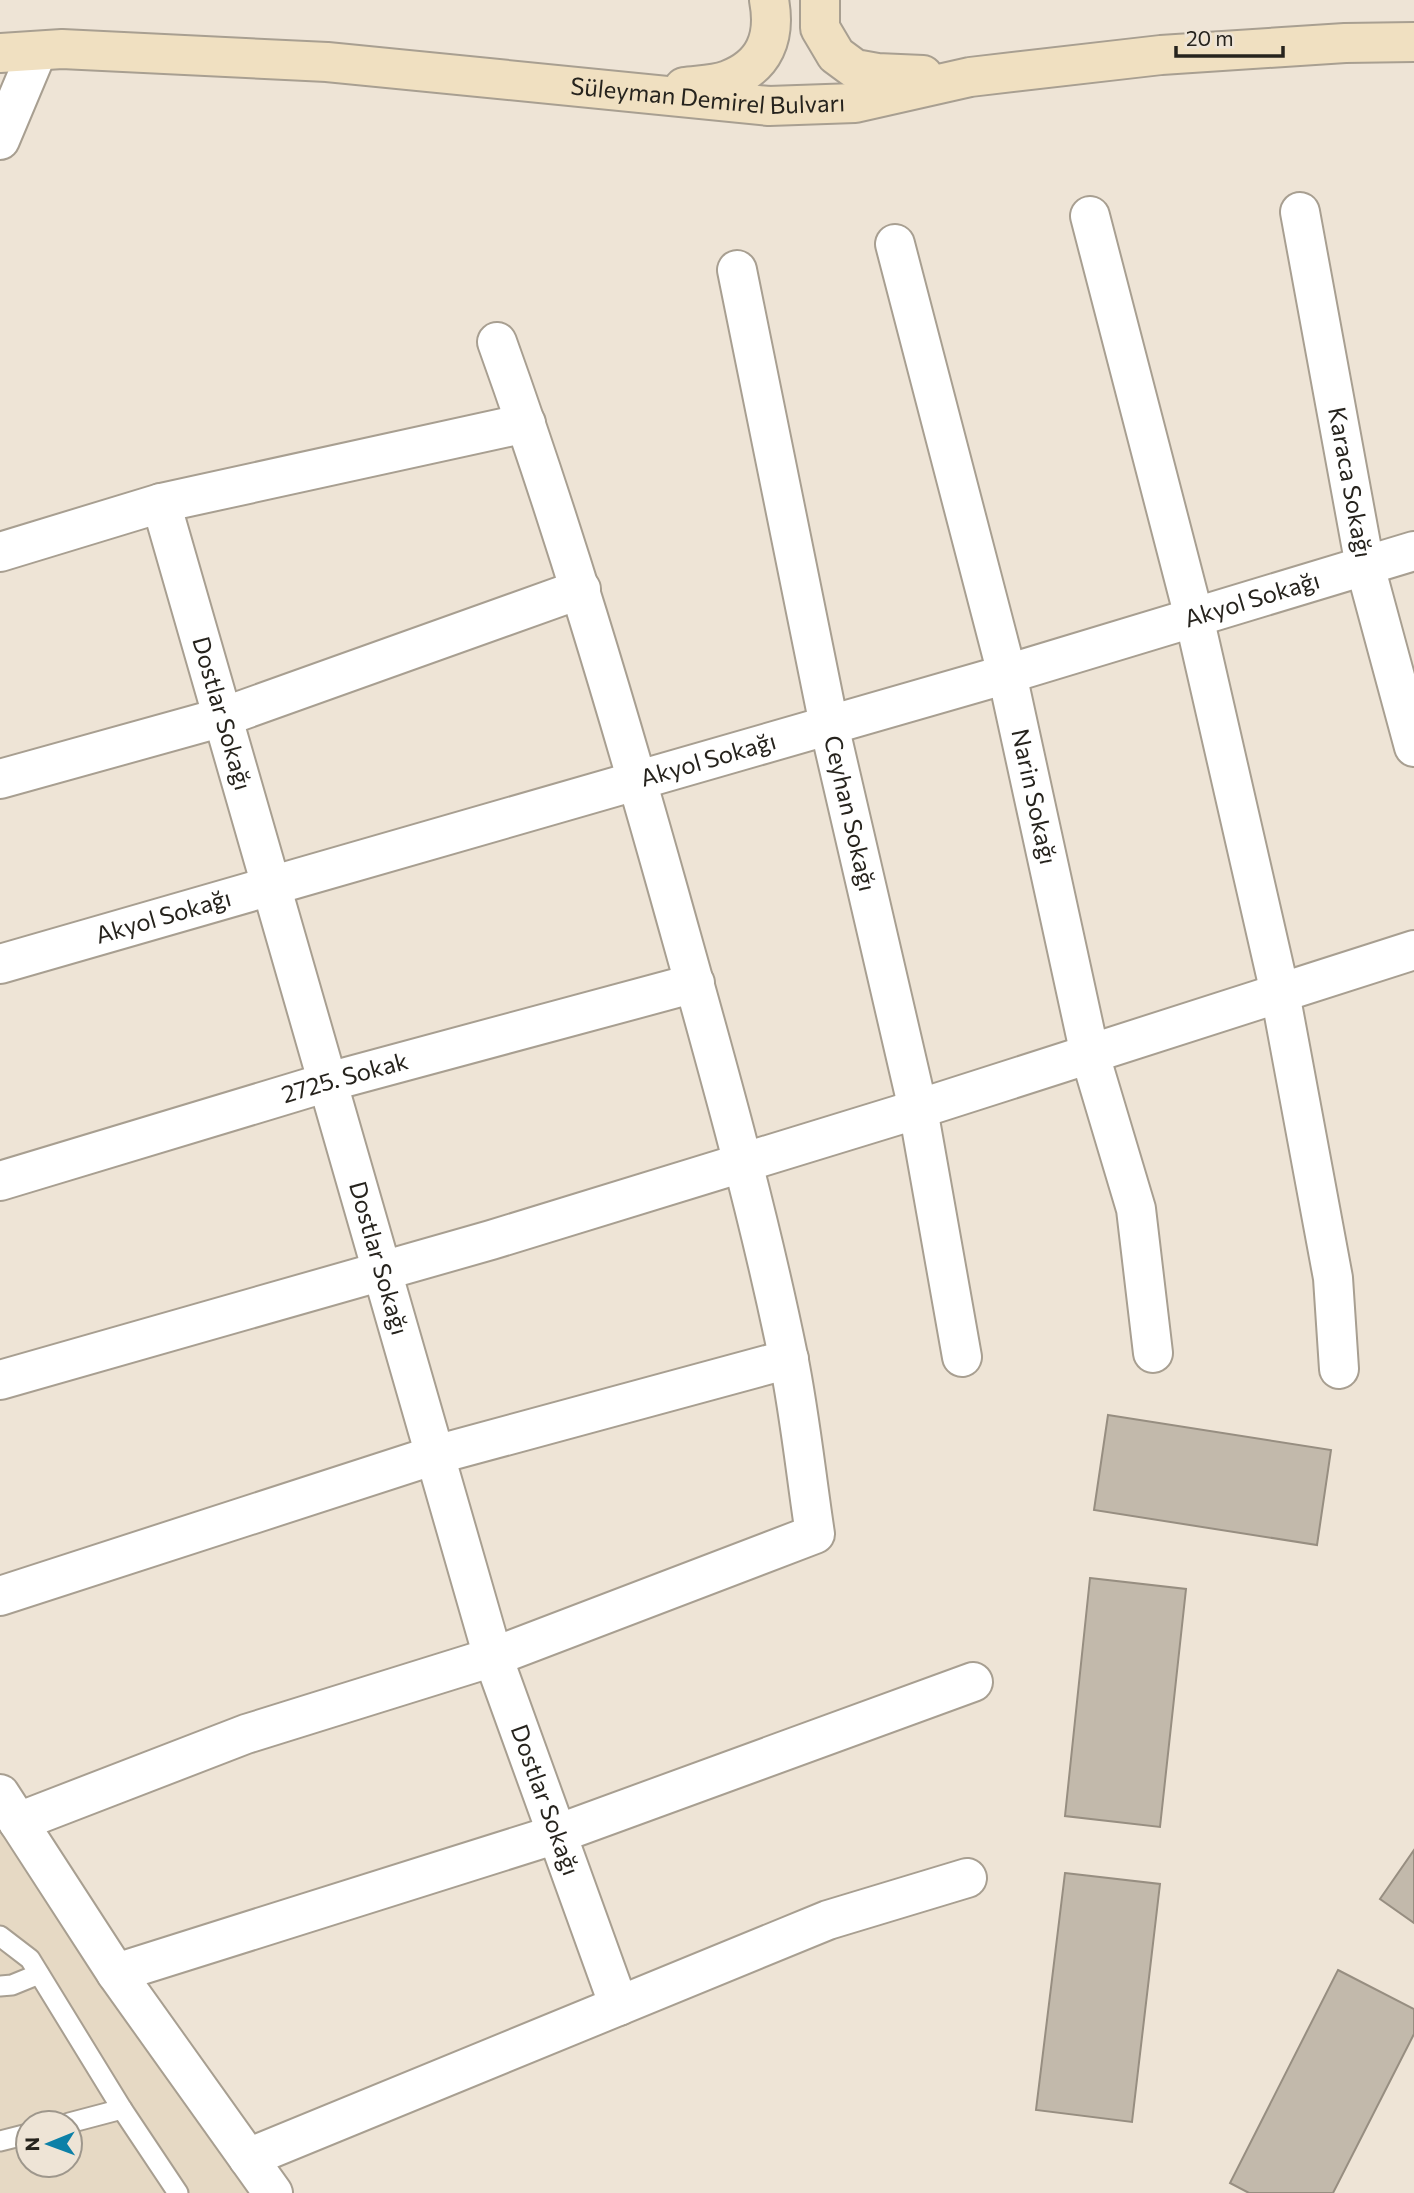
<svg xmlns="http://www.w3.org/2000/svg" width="1414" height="2193" font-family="Commissioner,sans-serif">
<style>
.built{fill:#e6d9c4;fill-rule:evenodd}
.building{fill:#c2b9ab;stroke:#978e81;stroke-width:2}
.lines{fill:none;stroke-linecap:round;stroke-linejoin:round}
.lane-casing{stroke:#a89f91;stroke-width:23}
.street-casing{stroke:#a89f91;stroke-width:42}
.secondary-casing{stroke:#a89f91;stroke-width:42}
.lane{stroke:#fff;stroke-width:19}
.street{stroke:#fff;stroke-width:38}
.secondary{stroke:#f0e0c1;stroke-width:38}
.labels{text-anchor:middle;stroke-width:6;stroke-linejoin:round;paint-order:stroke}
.street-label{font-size:24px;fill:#26231d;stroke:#eee4d6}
</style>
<rect width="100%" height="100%" fill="#eee4d6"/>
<path class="built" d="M0,1817l253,376h-253zM28,2123h42v42h-42z"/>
<g class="building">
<path d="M1108,1415l223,35 -14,95 -223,-35z"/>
<path d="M1090,1578l96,11 -26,238 -95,-11z"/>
<path d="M1414,1850v73l-34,-24z"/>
<path d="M1065,1873l95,11 -28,238 -96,-12z"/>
<path d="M1338,1970l76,39v25l-81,159h-84l-19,-10z"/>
</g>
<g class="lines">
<defs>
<g id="lane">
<path d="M0,1936l30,23 92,150 56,84"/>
<path d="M0,1986l12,-1 27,-11"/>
<path d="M69,2123l53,-14"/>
<path d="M0,2141l28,-7"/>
</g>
<g id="street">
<path d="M0,140l37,-88"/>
<path id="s1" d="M1300,212l65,354 49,181"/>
<path d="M1090,216l104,401 86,376 53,285 6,91"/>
<path id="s2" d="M895,244l112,430 83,381 46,154 17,144"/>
<path id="s3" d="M737,270l92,455 89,384 44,248"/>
<path id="s4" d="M161,503l332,1154 126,349"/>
<path d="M0,552l161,-49 365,-80"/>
<path d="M0,779l223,-62 358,-128"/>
<path id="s5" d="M0,964l1007,-290 407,-123"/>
<path id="s6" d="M0,1181l328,-99 367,-99"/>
<path d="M0,1380l491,-140 427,-131 496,-159"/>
<path d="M0,1596l435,-141 354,-96"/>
<path d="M0,1794l116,179 157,220"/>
<path d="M18,1822l228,-88 247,-77 322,-123c-9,-59 -15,-119 -27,-178 -32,-156 -76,-309 -119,-463 -52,-185 -107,-370 -172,-551"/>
<path d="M116,1973l441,-139 416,-152"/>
<path d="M248,2158l580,-238 139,-42"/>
</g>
<g id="secondary">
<path d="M820,0v28l16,27 19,14 22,4 46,2"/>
<path id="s7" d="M0,53l62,-4 265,13 442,44 86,-3 115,-26 191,-22 184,-12 69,-1"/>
<path d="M684,87c14,-2 31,-2 44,-7 37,-14 48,-43 41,-80"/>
</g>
</defs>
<use href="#lane" class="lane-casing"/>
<use href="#street" class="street-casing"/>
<use href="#secondary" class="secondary-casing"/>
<use href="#lane" class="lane"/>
<use href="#street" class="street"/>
<use href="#secondary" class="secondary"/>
</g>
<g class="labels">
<g class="street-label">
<text dy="8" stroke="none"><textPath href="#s7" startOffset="710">Süleyman Demirel Bulvarı</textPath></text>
<text dy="8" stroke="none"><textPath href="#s1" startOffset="275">Karaca Sokağı</textPath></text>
<text dy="8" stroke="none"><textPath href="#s5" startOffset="1304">Akyol Sokağı</textPath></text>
<text dy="8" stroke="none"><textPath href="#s4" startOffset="219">Dostlar Sokağı</textPath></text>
<text dy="8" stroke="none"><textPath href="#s5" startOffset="737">Akyol Sokağı</textPath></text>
<text dy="8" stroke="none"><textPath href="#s2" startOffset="570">Narin Sokağı</textPath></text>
<text dy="8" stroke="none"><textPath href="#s3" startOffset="555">Ceyhan Sokağı</textPath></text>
<text dy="8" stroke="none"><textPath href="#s5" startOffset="170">Akyol Sokağı</textPath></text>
<text dy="8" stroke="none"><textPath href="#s6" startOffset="360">2725. Sokak</textPath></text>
<text dy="8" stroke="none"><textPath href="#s4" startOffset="786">Dostlar Sokağı</textPath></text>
<text dy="8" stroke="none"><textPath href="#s4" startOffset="1353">Dostlar Sokağı</textPath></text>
</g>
</g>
<g transform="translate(49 2144) rotate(269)"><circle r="33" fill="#eee4d6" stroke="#9e978c" stroke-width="2"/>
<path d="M0-5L12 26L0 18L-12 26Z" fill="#0c80a7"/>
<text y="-10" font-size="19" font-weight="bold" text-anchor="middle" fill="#26231d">N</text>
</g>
<path d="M1176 46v10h107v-10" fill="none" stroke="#26231d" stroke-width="3.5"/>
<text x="1186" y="46" font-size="21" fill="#26231d" stroke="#eee4d6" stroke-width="5" paint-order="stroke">20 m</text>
</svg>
